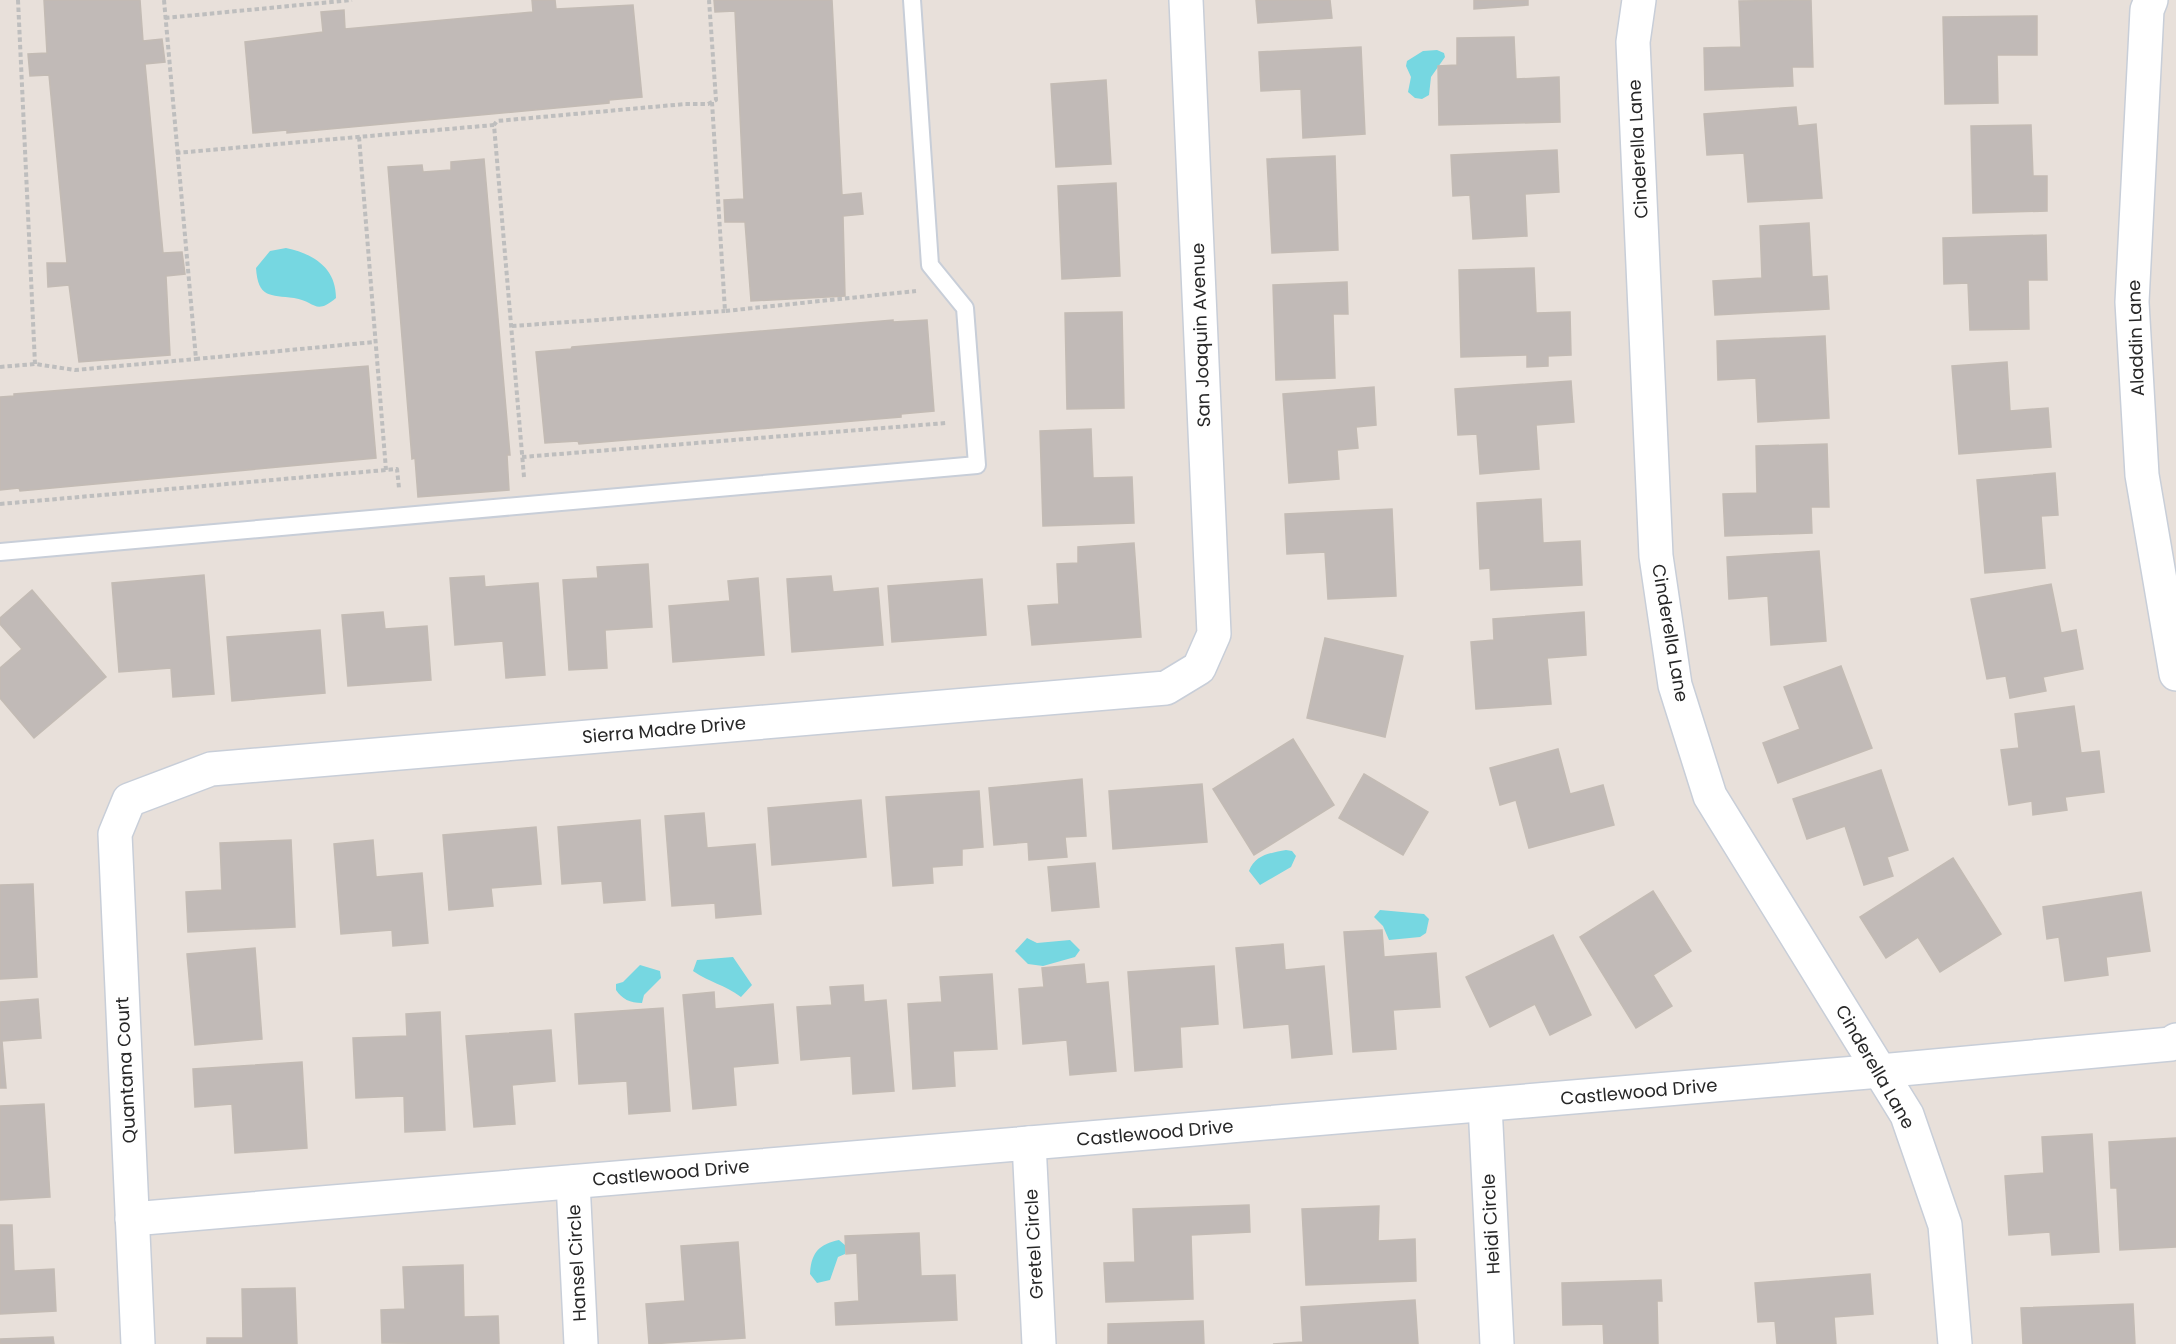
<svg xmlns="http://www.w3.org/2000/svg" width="2176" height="1344" font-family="Poppins,sans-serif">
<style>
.water{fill:#76d7e1}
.building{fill:#c1bab7;stroke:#c3bbb4;stroke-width:1.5}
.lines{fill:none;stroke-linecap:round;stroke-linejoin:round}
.service-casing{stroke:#c8ced8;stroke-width:20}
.minor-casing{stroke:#c8ced8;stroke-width:36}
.path{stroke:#bebebe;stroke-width:4;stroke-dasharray:4.5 3;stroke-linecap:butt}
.service{stroke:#fff;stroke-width:16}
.minor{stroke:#fff;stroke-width:33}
.labels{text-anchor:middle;stroke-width:4.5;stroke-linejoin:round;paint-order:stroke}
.street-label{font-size:18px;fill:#272727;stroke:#fff}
</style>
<rect width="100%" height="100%" fill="#e8e0da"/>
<g class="water">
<path d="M1437,50l7,3 1,4 -14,20 -2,18 -7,4 -7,-1 -7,-6 3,-15 -5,-11 1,-5 16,-10z"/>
<path d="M286,248c28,6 50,20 50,50 -21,18 -21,3 -42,0 -24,-3 -36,0 -38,-30l14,-17z"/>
<path d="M1286,850l6,1 4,5 -5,11 -31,18 -11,-14c6,-16 21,-18 37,-21z"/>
<path d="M1380,910l44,4 5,5 -3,14 -6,4 -31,3 -6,-14 -9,-9z"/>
<path d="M1027,938l10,5 33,-3 10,10 -5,7 -32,9 -15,-2 -13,-13z"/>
<path d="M733,957l19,28 -11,12c-17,-13 -31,-14 -48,-26l4,-11z"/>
<path d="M640,965l20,6 1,7 -17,17 -2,8c-12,0 -20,-4 -26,-13v-6l7,-2z"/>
<path d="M839,1240l7,6 -1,8 -7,3 -8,23 -13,3 -7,-9c1,-21 9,-30 29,-34z"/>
</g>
<g class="building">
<path d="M44,0h96l3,41 19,-2 3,23 -20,2 18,189 19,-1 3,22 -19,2 4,79 -91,7 -10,-77 -21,2 -1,-24h20l-18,-188 -19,1 -2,-22 19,-1z"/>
<path d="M532,0h23l1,9 77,-4 9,92 -33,3v3l-322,30v-3l-34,3 -8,-91 78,-10 -2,-20 23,-2 1,19 188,-17z"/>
<path d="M714,0h118l10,195 19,-2 2,21 -20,2 2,80 -94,5 -6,-79h-20l-1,-22 20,-1 -9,-188 -20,1z"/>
<path d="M1256,0h74l2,18 -74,5z"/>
<path d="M1474,0h54v5l-54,4z"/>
<path d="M1811,0l2,67h-21l1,19 -88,4 -1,-42 37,-1 -2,-46z"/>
<path d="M2037,16v39h-40l1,48 -53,1 -2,-87z"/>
<path d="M1514,37l2,42 43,-2 1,45 -121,3 -1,-59 19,-1v-27z"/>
<path d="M1361,47l4,87 -62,4 -2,-49 -40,2 -2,-39z"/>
<path d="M1106,80l5,84 -55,3 -5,-83z"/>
<path d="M1796,107l2,19 18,-2 6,74 -74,4 -4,-49 -37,2 -3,-41z"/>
<path d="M2031,125l2,51h14v35l-74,2 -2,-87z"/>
<path d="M1557,150l2,42 -34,2 2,42 -54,3 -3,-44 -17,1 -2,-41z"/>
<path d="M1335,156l3,94 -66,3 -5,-94z"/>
<path d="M484,159l26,296h-3l2,35 -91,7 -3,-39 -3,1 -24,-292 34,-2 1,7 28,-2v-8z"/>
<path d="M1116,183l4,93 -58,3 -4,-93z"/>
<path d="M1809,223l3,54 15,-1 2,33 -114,6 -2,-34 49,-3 -2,-52z"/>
<path d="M2046,235l1,45h-19l1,49 -59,1 -2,-47 -24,1 -1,-46z"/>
<path d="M1534,268l2,45 34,-1 1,43 -23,1v10l-21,1v-12l-66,2 -2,-87z"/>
<path d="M1347,282l1,32h-15l2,64 -59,2 -3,-95z"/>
<path d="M1122,312l2,96 -57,1 -2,-96z"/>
<path d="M893,320v2l34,-2 7,91 -33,3v3l-12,1 -310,26 -1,-3 -33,2 -9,-91 35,-3 1,-2z"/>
<path d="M1825,336l4,82 -71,4 -2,-44 -38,2 -1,-39z"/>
<path d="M2007,362l3,49 38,-3 3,39 -92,7 -7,-88z"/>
<path d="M368,366l8,92 -356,33 -1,-3 -19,2v-93l14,-1v-2z"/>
<path d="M1571,381l3,41 -38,3 3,44 -59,5 -3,-40 -19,1 -3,-46z"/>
<path d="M1374,387l2,38 -20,2 2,21 -21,2 2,29 -50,4 -6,-89z"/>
<path d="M1091,429l2,49 39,-1 2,46 -91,3 -3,-95z"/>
<path d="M1827,444l2,63h-18l1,26 -87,3 -2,-42 34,-1 -1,-47z"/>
<path d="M2055,473l3,42 -17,1 4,52 -60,5 -8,-93z"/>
<path d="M1541,499l2,44 37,-2 2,44 -91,5 -1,-22 -10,1 -3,-66z"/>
<path d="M1392,509l4,87 -68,3 -3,-47 -38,2 -2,-40z"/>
<path d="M1134,543l7,94 -109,8 -4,-39 31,-2 -2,-40 21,-1v-16z"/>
<path d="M1819,551l7,90 -55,4 -3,-49 -39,3 -2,-42z"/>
<path d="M648,564l4,63 -47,3 2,38 -38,2 -6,-90 35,-2 -1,-11z"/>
<path d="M204,575l10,119 -41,3 -2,-29 -52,4 -7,-89z"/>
<path d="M484,576l1,11 53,-4 7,92 -39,3 -3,-37 -48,4 -5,-67z"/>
<path d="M831,576l2,16 45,-4 5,57 -91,7 -5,-73z"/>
<path d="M758,578l6,77 -91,7 -4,-56 61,-5 -2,-20z"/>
<path d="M982,579l4,56 -94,7 -4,-56z"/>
<path d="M2051,584l10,49 15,-3 7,39 -40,8 3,14 -36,7 -4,-22 -19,3 -16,-80z"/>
<path d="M32,590l74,87 -72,61 -34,-40v-30l22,-19 -22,-25v-6z"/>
<path d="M383,612l2,17 42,-3 4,54 -83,6 -6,-71z"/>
<path d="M1584,612l2,43 -39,3 4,46 -75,5 -5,-67 23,-2 -1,-21z"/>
<path d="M320,630l5,63 -93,8 -5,-64z"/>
<path d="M1325,638l78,18 -18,81 -78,-19z"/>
<path d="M1841,666l31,82 -94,35 -15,-40 37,-14 -16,-42z"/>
<path d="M2074,706l7,47 18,-2 5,41 -39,5 2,13 -34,5 -1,-14 -23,4 -8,-55 18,-2 -4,-34z"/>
<path d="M1293,739l41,66 -80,50 -41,-66z"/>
<path d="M1558,749l12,45 33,-9 11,40 -85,23 -13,-48 -16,5 -10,-37z"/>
<path d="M1881,770l27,80 -21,7 6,19 -29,9 -19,-59 -38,13 -14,-40z"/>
<path d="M1364,774l64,38 -25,43 -64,-37z"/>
<path d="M1082,779l4,57 -21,1 2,20 -38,3 -1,-18 -34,3 -5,-57z"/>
<path d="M1202,784l5,58 -94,7 -4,-58z"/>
<path d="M979,791l4,56 -21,2v16l-30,2 1,16 -40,3 -7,-89z"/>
<path d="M861,800l5,57 -94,8 -4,-57z"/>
<path d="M704,813l3,35 48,-4 6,70 -45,4 -1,-15 -43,3 -7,-90z"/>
<path d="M640,820l5,80 -41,3 -2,-22 -40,3 -4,-57z"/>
<path d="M536,827l5,57 -50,4 2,18 -44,4 -6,-75z"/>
<path d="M291,840l4,87 -107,5 -2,-40 36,-2 -2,-47z"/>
<path d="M373,840l3,37 46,-4 6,70 -35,3 -1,-16 -51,4 -7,-90z"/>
<path d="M1953,858l48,76 -61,38 -22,-35 -32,21 -26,-41z"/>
<path d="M1095,863l4,44 -47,4 -4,-44z"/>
<path d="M33,884l4,93 -37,2v-94z"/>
<path d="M1653,891l38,60 -38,24 19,31 -36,22 -56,-91z"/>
<path d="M2141,892l9,59 -44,6 2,18 -43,6 -6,-44 -12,2 -4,-32z"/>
<path d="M1382,930l2,27 52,-4 4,54 -47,3 3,39 -43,3 -9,-120z"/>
<path d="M1553,935l38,80 -41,20 -15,-31 -45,23 -24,-50z"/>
<path d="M1283,944l2,26 39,-4 8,88 -40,4 -3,-34 -45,4 -8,-80z"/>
<path d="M255,948l7,91 -67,6 -8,-91z"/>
<path d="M1084,964l2,20 22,-2 8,89 -46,4 -3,-35 -44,4 -4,-55 25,-2 -2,-19z"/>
<path d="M1214,966l4,58 -38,3 2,40 -47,4 -7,-99z"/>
<path d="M992,974l5,75 -44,2 2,35 -42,3 -5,-85 34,-2 -2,-25z"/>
<path d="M863,985l1,17 22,-2 8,91 -41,3 -2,-38 -50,4 -4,-53 35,-2 -2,-18z"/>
<path d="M714,992l1,17 58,-5 5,59 -45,4 3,38 -43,4 -10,-114z"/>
<path d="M38,999l3,39 -39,3 4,47h-6v-86z"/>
<path d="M663,1008l7,103 -41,3 -2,-33 -48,3 -4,-70z"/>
<path d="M440,1012l5,118 -40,2 -1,-36 -48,2 -3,-60 54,-2 -1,-22z"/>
<path d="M551,1030l4,51 -43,4 3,39 -41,3 -8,-91z"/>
<path d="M302,1062l5,86 -72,5 -3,-49 -37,3 -2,-38z"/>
<path d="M44,1104l6,93 -50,3v-94z"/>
<path d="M2092,1134l7,118 -47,3 -2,-23 -41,3 -4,-59 39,-3 -2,-36z"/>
<path d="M2176,1138v109l-56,3 -3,-62h-6l-2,-46z"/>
<path d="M1249,1205l1,27 -59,3 2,64 -87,3 -2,-39 31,-1 -2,-53z"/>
<path d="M1379,1206l-1,35 37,-2 1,42 -110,4 -4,-76z"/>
<path d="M0,1225h12l2,46 40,-2 2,42 -56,3z"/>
<path d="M919,1233l2,43 34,-1 2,45 -121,5 -1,-22 24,-2 -2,-48 -11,1 -1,-18z"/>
<path d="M738,1242l7,96 -96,6 -3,-40 39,-3 -4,-55z"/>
<path d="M463,1265l1,52 34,-1 1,28 -117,-1 -1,-33 24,-1 -2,-42z"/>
<path d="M1870,1274l3,40 -39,3 2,27h-59l-2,-23 -17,1 -3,-39z"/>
<path d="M1661,1280l1,21h-5l1,43h-54l-1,-20 -40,1 -1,-42z"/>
<path d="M295,1288l2,56h-90v-6h36l-1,-49z"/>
<path d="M1415,1300l3,44h-145l30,-2 -2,-35z"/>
<path d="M2133,1304l2,40h-112l-2,-36z"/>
<path d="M1203,1321l1,23h-96v-20z"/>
<path d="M53,1337l1,7h-54v-5z"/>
</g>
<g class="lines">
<defs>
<path id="service" d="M0,552l977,-87 -12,-157 -35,-43 -18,-265"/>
<g id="minor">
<path d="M1639,0l-6,42 23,514 19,129 35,111 197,319 38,110 10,119"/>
<path d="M2151,0l-4,10 -15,292 10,173 34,199"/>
<path d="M1485,1105l12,239"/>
<path d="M1029,1143l10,201"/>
<path d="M573,1182l8,162"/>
<path d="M132,1219l1748,-148 291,-27 5,-4"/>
<path d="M138,1344l-23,-510 14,-34 82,-31 955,-81 33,-20 15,-34 -28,-634"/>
</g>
</defs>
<use href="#service" class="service-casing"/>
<use href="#minor" class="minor-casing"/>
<g class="path">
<path d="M18,0l17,364"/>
<path d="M164,0l32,359 178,-17"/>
<path d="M165,18l187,-18"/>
<path d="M712,102l13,209 191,-20"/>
<path d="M359,137l27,333"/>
<path d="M176,153l318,-28"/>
<path d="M512,326l213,-15"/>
<path d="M0,367l35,-3 40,6 121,-11"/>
<path d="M522,457l424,-34"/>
<path d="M524,477l-30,-352 3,-4 188,-17h23l8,-4 -7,-100"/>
<path d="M0,504l397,-35 2,19"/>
</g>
<use href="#service" class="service"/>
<use href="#minor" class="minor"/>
</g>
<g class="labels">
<g class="street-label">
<text transform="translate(1638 149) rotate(-93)" y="6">Cinderella Lane</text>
<text transform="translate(1201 335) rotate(-92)" y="6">San Joaquin Avenue</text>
<text transform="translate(2136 338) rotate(-92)" y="6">Aladdin Lane</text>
<text transform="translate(1670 633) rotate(80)" y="6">Cinderella Lane</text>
<text transform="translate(664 730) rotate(-5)" y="6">Sierra Madre Drive</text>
<text transform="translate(1875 1067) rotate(60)" y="6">Cinderella Lane</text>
<text transform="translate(126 1070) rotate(-93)" y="6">Quantana Court</text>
<text transform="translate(1639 1092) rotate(-5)" y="6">Castlewood Drive</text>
<text transform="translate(1155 1133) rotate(-5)" y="6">Castlewood Drive</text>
<text transform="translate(671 1173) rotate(-5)" y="6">Castlewood Drive</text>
<text transform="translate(1491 1224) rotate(-93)" y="6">Heidi Circle</text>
<text transform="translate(1034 1244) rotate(-93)" y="6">Gretel Circle</text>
<text transform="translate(577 1263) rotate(-93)" y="6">Hansel Circle</text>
</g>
</g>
</svg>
